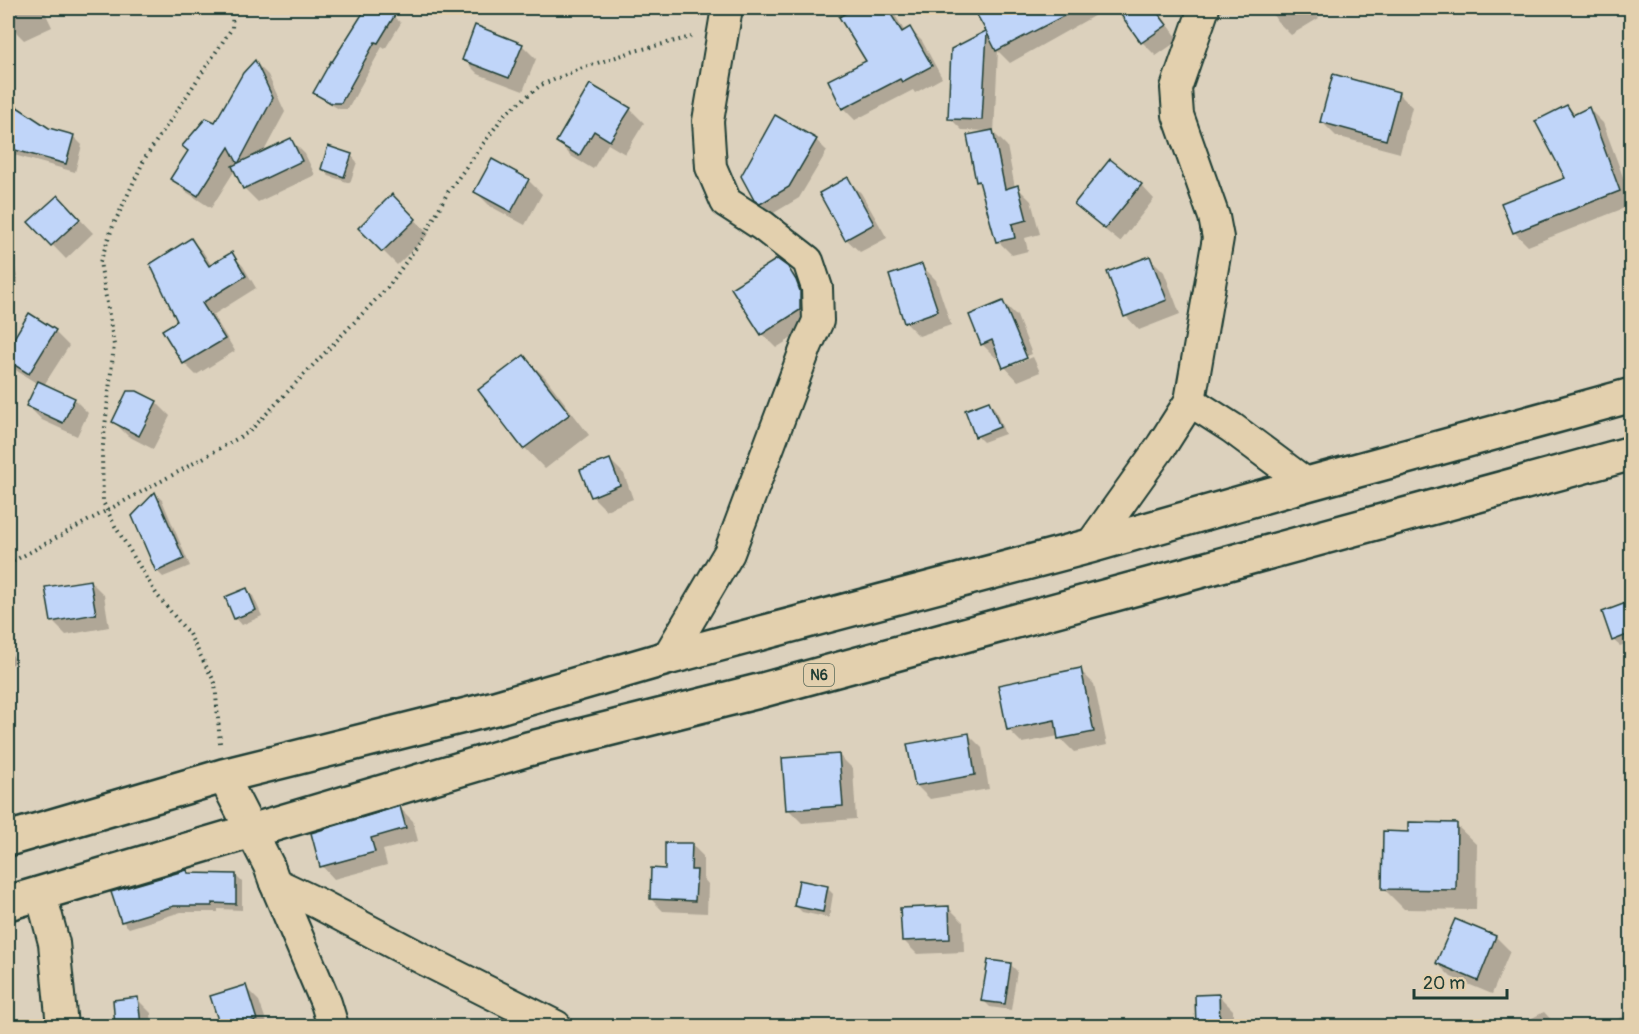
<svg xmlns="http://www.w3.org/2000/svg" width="1639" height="1034" font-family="Pangolin,sans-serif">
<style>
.shadow{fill:#0003}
.building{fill:#c0d5f9;stroke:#1f3d34;stroke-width:1.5}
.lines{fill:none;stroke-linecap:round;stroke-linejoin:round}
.minor-casing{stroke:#1f3d34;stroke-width:34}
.highway-casing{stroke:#1f3d34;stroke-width:38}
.path{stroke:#1f3d34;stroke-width:4;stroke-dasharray:1.5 4.5;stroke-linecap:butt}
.minor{stroke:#e3d0ae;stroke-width:30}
.highway{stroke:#e3d0ae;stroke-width:33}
.labels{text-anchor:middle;stroke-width:5;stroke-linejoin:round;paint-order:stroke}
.shield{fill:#e3d0ae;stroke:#5a6959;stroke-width:1.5}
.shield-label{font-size:14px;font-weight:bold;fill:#1f3d34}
</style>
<rect width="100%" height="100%" fill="#dcd1bd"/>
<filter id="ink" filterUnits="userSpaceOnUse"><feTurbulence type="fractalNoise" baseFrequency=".0167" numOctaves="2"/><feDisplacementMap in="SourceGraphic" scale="12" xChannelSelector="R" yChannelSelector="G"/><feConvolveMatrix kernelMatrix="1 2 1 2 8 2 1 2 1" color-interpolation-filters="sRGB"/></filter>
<g filter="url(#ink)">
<g class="shadow">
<path d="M8,8h35l9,19 -28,13 -7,-7 -9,-22z"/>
<path d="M368,8h11l15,9 7,6 -16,26 -3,-2 -34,62h-9l-17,-10 -7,-7z"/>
<path d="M857,8h34l14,24 5,-3 12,12 20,37 -27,15 -2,-3 -58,30 -12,-12 25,-46 -27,-44z"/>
<path d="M990,8h106l3,5 -89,50 -12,-12 -4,82 13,13 8,42 2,-1 14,14 9,33 -15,4 3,13 -16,4 -14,-14 -16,-56 -4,-4 11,-50 -27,-1 -12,-12 3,-68 35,-18 -10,-18z"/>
<path d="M1123,8h33l23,32 -23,16 -14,-14 -23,-32z"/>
<path d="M1269,8h43l7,10 -28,17 -14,-14z"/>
<path d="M522,45l14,14 -13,32 -45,-17 -14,-14z"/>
<path d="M255,62l13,13 17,37 -22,41 28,-13 14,14 10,21 -57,27 -14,-14 -9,-18 -24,38 -26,-17 -13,-12 44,-55z"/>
<path d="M1398,93l14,14 -12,46 -64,-17 -14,-14z"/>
<path d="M8,102l41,28 25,7 8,8 -7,27 -61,-17 -6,9z"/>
<path d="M1567,106l9,9 13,-6 14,14 29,78v4l-104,41 -14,-14 53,-54z"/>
<path d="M630,109l14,14 -19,31 -17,-10 -15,25 -22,-13 -13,-14z"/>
<path d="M816,140l11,11 -28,47 -27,16 -16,-15z"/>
<path d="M351,155l6,7 -7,21 -21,-7 -7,-7z"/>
<path d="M847,179l14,14 26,45 -27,14 -14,-13z"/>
<path d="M528,180l14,14 -17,31 -35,-19 -14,-14z"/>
<path d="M1141,185l13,14 -34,43 -30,-24 -14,-14z"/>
<path d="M392,196l37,38 -32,31 -37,-37z"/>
<path d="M72,211l21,22 -27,26 -36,-37z"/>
<path d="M191,240l12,12 9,14 19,-12 12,12 13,22 -43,27 22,36 -39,24 -12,-12 -20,-33 15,-8z"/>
<path d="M8,243l3,4 7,36 -10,2z"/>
<path d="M1150,258l14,14 16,42 -41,16 -13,-14z"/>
<path d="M922,266l14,14 15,45 -32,11 -14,-14z"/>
<path d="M787,268l15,15 12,41 -38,24 -14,-14z"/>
<path d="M1003,302l14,14 15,38 -23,10v3l24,-10 7,15 -22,9 -13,-14 -5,-11 -4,2 -14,-14z"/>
<path d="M30,316l25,16 14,14 -25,39 30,14 14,14 -11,23 -35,-16 -14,-14 10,-22 -21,-13 -9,-10v-10z"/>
<path d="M524,357l21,20 44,58 -44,34 -20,-21 -45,-57z"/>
<path d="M156,402l14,14 -17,33 -25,-13 -14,-14z"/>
<path d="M989,403l6,6 10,25 -22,8 -6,-6z"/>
<path d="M610,460l14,14 9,25 -27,11 -14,-14z"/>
<path d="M155,494l7,6 28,66 -27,11 -6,-6z"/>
<path d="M8,512l3,4 -3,7z"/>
<path d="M90,581l14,14 5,32 -43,8 -14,-14z"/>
<path d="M246,590l7,6 9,20 -20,9 -6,-7z"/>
<path d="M1626,605l6,6v31l-12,4 -7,-6z"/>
<path d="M8,647l8,15 -8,5z"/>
<path d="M1080,670l14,14 13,61 -33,7 -14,-14 -1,-2 -37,7 -14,-14z"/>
<path d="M968,734l14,14 7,41 -59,10 -14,-14z"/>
<path d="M839,755l14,14 3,50 -54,4 -14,-14z"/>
<path d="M400,808l13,13 5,20 -35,9 4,15 -53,14 -12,-13z"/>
<path d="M1456,825l21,20 -1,65 -72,-1 -21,-21z"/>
<path d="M691,844l12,12v22l5,6 -1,29 -44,-2 -12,-12 15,-28z"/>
<path d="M190,875h45l7,7v28l-24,-1v3h-37l-52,16 -6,-6 -10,-29z"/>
<path d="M827,888l6,6 -4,24 -27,-6 -7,-7z"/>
<path d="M949,908l14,14 1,30 -47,2 -14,-14z"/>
<path d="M1456,921l40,16 14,14 -18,43 -41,-17 -14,-14z"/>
<path d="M8,956l6,32 -6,1z"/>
<path d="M1011,965l6,6 -6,39 -21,-3 -7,-7z"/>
<path d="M245,987l14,14 9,25h-46l-10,-29z"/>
<path d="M1219,996l14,14v16h-36v-29z"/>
<path d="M137,999l14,14 1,13h-35l-3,-24z"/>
<path d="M1544,1012l13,14h-41z"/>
<path d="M1632,1013v13h-17l-2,-5z"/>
</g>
<g class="building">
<path d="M366,8h16l13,7 -17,28 -3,-1 -34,61h-10l-18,-10 18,-32 1,1z"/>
<path d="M854,8h33l15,24 8,-5 22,39 -30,16 -2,-3 -58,30 -14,-29 38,-19 -27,-44z"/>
<path d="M973,8h106l-83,43 -9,-18 -5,87 -34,-1 3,-70 35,-18z"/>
<path d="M1116,8h38l13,17 -26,18z"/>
<path d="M475,25l48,19 -14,34 -47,-18z"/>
<path d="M255,60l18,38 -35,66 -9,-17 -31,49 -28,-17 18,-28 -6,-5 24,-28 9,4 28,-49z"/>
<path d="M1333,74l66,18 -13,48 -66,-18z"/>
<path d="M590,84l41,24 -21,33 -16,-10 -15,25 -23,-14z"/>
<path d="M8,101l41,27 25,7 -8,29 -58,-16z"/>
<path d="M1567,105l6,10 16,-8 31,84 -107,42 -12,-30 64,-25 -30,-57z"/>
<path d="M775,115l42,24 -28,48 -29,17 -6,-4 -13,-24z"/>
<path d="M993,130l12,59 13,-4 9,35 -15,4 3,14 -19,4 -17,-61 -3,1 -9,-47z"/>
<path d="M291,138l11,23 -59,28 -11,-23z"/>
<path d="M328,146l24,8 -8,23 -23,-8z"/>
<path d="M492,159l37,20 -18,33 -37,-20z"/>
<path d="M1110,159l32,25 -37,45 -31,-25z"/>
<path d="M848,177l26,47 -29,16 -26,-47z"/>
<path d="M392,194l24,25 -34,33 -24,-24z"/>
<path d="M58,195l22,24 -29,27 -23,-24z"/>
<path d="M191,238l18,28 23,-14 14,24 -44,27 23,36 -42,25 -21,-34 15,-9 -27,-57z"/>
<path d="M1150,256l17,44 -43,17 -17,-45z"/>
<path d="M777,259l11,8 8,13 4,11v19l-39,25 -30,-47z"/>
<path d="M922,264l16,47 -34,12 -15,-48z"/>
<path d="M1003,301l24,57 -24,10 -11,-28 -11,5 -12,-30z"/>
<path d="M29,313l27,17 -27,44 -21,-13v-13z"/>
<path d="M524,355l46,59 -47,35 -45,-59z"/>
<path d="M38,381l37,17 -12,25 -37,-17z"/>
<path d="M127,391h10l20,10 -18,35 -27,-14z"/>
<path d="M989,401l11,26 -25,10 -10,-27z"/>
<path d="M610,459l10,26 -29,12 -11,-27z"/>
<path d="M155,492l29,67 -28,13 -24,-56z"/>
<path d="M90,580l6,34 -45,8 -6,-35z"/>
<path d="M247,588l9,22 -22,9 -9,-22z"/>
<path d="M1626,603l6,15v15l-20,8 -10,-29z"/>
<path d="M1081,668l13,64 -36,7 -3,-19 -48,10 -9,-45z"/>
<path d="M969,733l6,42 -60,11 -8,-42z"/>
<path d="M839,754l4,52 -57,4 -4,-52z"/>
<path d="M400,806l6,22 -35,10 4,14 -55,15 -9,-34z"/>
<path d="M1408,822l49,1 -1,67 -74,-1 1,-58 25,1z"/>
<path d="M665,843h27l-1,27h6l-2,31 -45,-2 1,-31 14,1z"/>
<path d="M187,870l1,3 48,1v30l-24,-1v3h-38l-53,16 -10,-30z"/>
<path d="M799,880l29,6 -5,26 -29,-6z"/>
<path d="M949,906l1,33 -48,2 -2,-33z"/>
<path d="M1455,919l41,17 -18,45 -42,-18z"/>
<path d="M988,960l23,3 -6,41 -24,-3z"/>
<path d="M246,985l11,35 -20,6h-17l-10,-30z"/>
<path d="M1219,994l1,32h-24l-1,-31z"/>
<path d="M138,997l3,29h-26l-2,-26z"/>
</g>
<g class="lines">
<defs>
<g id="minor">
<path d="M1190,401l42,27 75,56"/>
<path d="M1090,546l72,-101 28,-44 28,-163 -4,-21 -36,-102 -2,-27 28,-80"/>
<path d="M667,658l62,-105 78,-208 11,-24 -1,-33 -9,-27 -45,-35 -37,-24 -15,-35 -3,-46 19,-113"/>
<path d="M223,776l46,90 6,17 44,21 106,56 131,66"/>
<path d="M275,883l51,120 7,23"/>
<path d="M41,894l13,49 8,83"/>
</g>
<g id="highway">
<path d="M8,839l215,-63 272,-68 172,-50 423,-112 217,-62 325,-89"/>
<path d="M8,903l520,-154 231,-58 873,-238"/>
</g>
</defs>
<use href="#minor" class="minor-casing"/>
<use href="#highway" class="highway-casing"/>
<g class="path">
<path d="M8,564l170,-92 71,-40 139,-145 35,-49 25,-46 57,-78 36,-29 44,-18 50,-16 56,-14"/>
<path d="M220,743l-5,-60 -26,-49 -32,-39 -42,-69 -12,-24 -1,-48 12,-109 -14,-83 13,-36 32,-68 87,-130 1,-20"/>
</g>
<use href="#minor" class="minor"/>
<use href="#highway" class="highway"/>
</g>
</g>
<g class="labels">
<rect class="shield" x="804" y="664" width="30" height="22" rx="4.5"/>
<g class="shield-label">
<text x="819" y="680">N6</text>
</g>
</g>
<rect width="1639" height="1034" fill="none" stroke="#e3d0ae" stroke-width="30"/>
<rect x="15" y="15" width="1609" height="1004" fill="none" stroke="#1f3d34" stroke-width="2" filter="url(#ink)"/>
<path d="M1414 989v9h93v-9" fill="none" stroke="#1f3d34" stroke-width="3"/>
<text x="1423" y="989" font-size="18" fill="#1f3d34" stroke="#e3d0ae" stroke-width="4.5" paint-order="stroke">20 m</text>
</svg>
